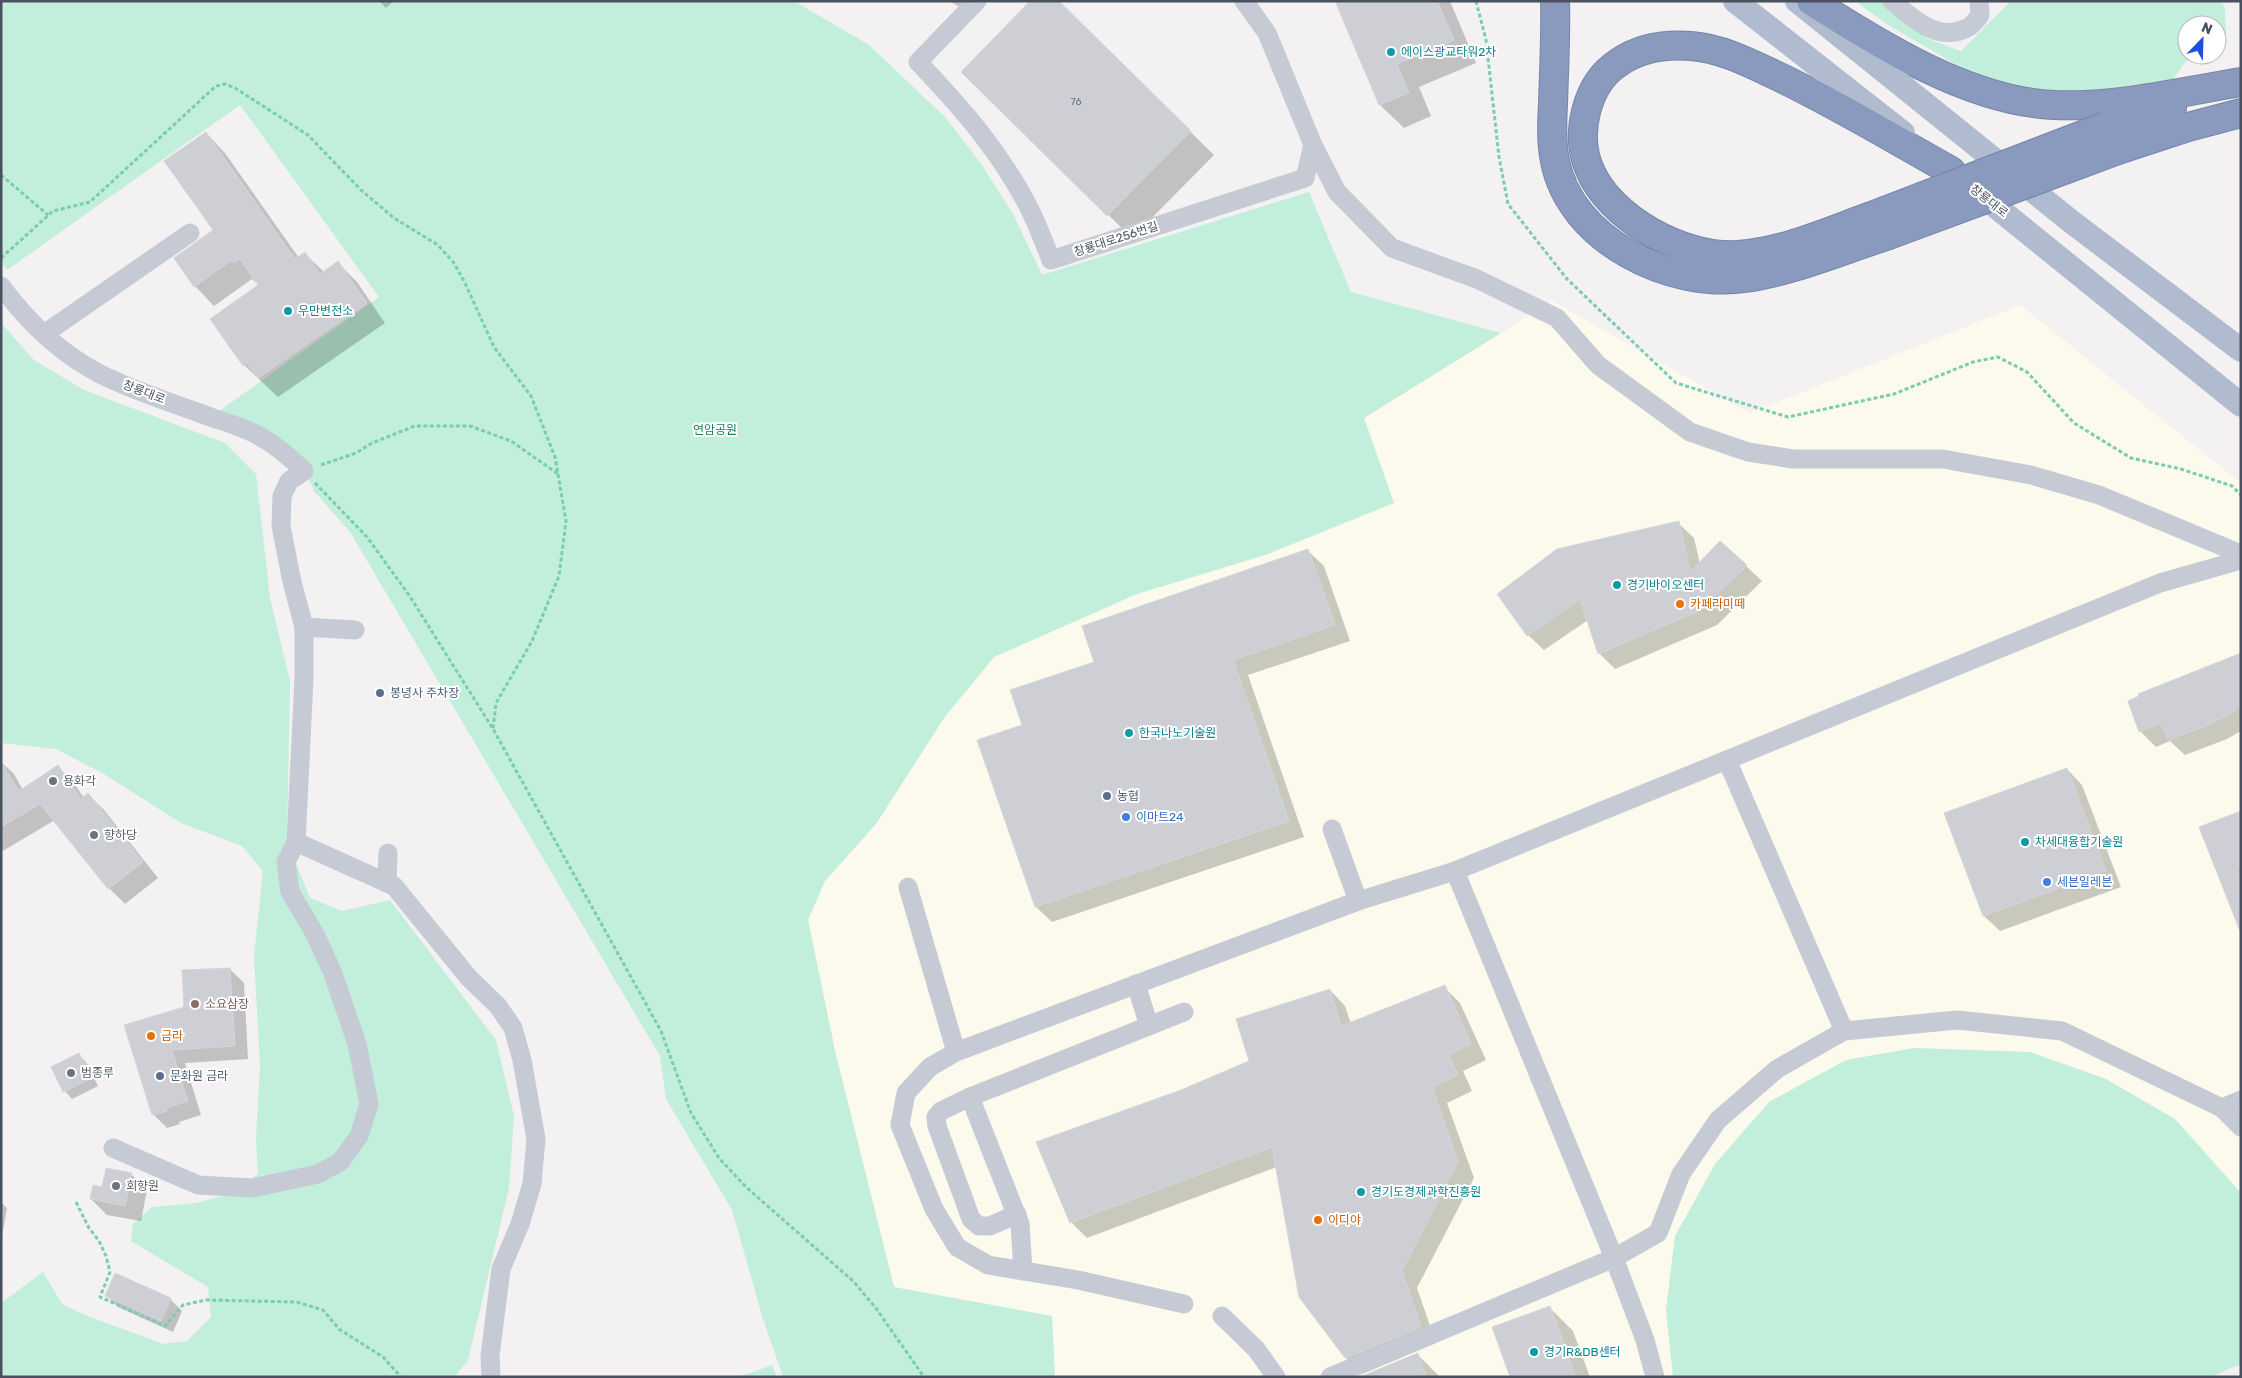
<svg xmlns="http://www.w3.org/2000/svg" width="2242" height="1378" font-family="Rubik,'Noto Sans KR',sans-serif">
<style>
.commercial{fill:#fcfaec}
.green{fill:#c1efdb}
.shadow{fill:#0003}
.building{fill:#cecfd5;stroke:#d5d6dc}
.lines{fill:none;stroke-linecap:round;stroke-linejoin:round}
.highway-casing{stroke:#7585aa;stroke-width:30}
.path{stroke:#7accb2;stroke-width:3;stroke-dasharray:4 2.5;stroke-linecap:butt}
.minor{stroke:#c5cad5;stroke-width:19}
.major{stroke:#b1bbcf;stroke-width:24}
.highway{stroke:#8a9abe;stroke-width:28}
.highway-bridge-casing{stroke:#7585aa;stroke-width:30;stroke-linecap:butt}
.highway-bridge{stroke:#8a9abe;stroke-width:28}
.culture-dot{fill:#0f9aa8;stroke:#fff;stroke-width:2}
.food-dot{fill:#e8710a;stroke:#fff;stroke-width:2}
.service-dot{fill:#5c6f8a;stroke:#fff;stroke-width:2}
.worship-dot{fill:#6b7280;stroke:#fff;stroke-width:2}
.shop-dot{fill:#3f7fe0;stroke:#fff;stroke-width:2}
.education-dot{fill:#8d6e63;stroke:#fff;stroke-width:2}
.labels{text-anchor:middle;stroke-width:4;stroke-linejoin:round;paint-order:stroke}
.number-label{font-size:10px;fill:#6a707c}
.culture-label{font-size:12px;fill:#0d838f;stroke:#fff;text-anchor:start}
.street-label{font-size:12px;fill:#49505e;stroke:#fff}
.park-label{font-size:12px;fill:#1a7f5f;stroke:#fff}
.food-label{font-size:12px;fill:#c56008;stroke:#fff;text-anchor:start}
.service-label{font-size:12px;fill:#4e5e75;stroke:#fff;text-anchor:start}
.worship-label{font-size:12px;fill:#5b616d;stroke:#fff;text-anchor:start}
.shop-label{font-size:12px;fill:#366cbe;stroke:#fff;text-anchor:start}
.education-label{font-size:12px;fill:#785e54;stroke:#fff;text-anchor:start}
</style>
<rect width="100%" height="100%" fill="#f3f1f1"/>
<path class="commercial" d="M1552,301l198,112 270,-108 221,178v710l-66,-74 -509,191 7,67h-618l-3,-61 -158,-29 -58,-232 -28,-135 17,-39 51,-57 68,-106 50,-61 143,-63 128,-39 129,-52 -30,-85z"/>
<g class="green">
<path d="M1,1h369l6,2 6,-2h412l75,44 77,73 36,47 31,49 29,61 267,-83 42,100 150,41 -137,85 30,85 -129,52 -128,39 -143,63 -50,61 -68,106 -51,57 -17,39 28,135 58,232 158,29 3,61h-272l-20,-58 -31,-109 -66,-111 -6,-43 -310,-524 -36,-41 -12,-30 -83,-50 160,-114 -139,-192 -233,165 -6,-8z"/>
<path d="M1855,1h28l45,38 33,12 50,-50h211l3,8 1,27 -9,7v-18h-30v30h11l-13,7 -12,17 -109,16 -60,-8 -44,-20 -75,-44z"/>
<path d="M1,323l33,37 50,30 141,53 31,31 14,124 20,83 -3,160 23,57 32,13 48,-11 106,140 18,76 -5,72 -41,172 -13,17h-454v-74l42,-31 19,32 23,11 78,29 24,-3 24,-24 -3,-30 -77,-46 2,-17 19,-17 44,-4 31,-8 31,-21 -2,-36 4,-73 -6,-109 9,-85 -21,-25 -61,-23 -77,-49 -48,-25 -55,-6z"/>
<path d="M1914,1048l116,4 76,27 69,40 66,74v171l-31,13h-537l-7,-67 9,-74 40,-72 54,-62 77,-42z"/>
<path d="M772,1365l5,12h-38z"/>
</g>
<g class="shadow">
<path d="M379,1h15l-8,7z"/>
<path d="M949,1h28l-8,11z"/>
<path d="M1057,1l157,154 -82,83 -146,-143z"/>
<path d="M1336,1h114l26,62 -57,24 12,29 -27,12 -24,-23z"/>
<path d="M206,133l19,20 74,105 6,-4 19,18 14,-9 19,19 28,41 -107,74 -34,-32 16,-80 -3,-4 -2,1 -3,-3 -38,27 -19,-20 19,-55z"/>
<path d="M1678,523l16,15 6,26 46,2 16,15 -45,44 -102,44 -16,-16 -11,-33 -44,30 -16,-15z"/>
<path d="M1308,551l16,15 26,75 -102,34 56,162 -252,85 -16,-15 -12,-181 72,-63z"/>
<path d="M2241,655v76l-14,8 -42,16 -15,-14 -14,6 -16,-16 1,-34z"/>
<path d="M1,762l13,12 9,16 34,-24 16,16 11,16 4,-4 16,16 54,68 -33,26 -16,-16 -54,-68 -54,32z"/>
<path d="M2067,769l15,16 39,102 -121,44 -16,-15 -38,-102z"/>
<path d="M2241,812v118l-40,-102z"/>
<path d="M230,969l14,14 4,76 -63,4 16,52 -22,7 1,2 -13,4 -14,-14 -28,-88 60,-18z"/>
<path d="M1444,987l16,16 26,57 -23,11 9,20 -25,12 27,75 -57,110 19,55 -74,31 -16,-16 -46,-62 -23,-129 -190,71 -16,-16 110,-131 70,-29 79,-72 15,16 6,18z"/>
<path d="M79,1055l7,7 12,24 -26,13 -7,-8 -12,-24z"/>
<path d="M131,1174l16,16 -6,31 -34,-6 -16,-16 12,-10z"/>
<path d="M1,1202l6,6 -6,34z"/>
<path d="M115,1275l55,24 12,12 -9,21 -55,-25 -12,-12z"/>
<path d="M1550,1308l23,23 17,46h-79z"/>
<path d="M1417,1354l23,23h-76z"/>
</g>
<g class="building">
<path d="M1030,1h29l132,130 -84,85 -146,-144z"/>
<path d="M1335,1h102l17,39 -57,24 12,29 -30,12z"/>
<path d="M206,132l89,127 10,-7 15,22 18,-13 29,42 -109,75 -11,-15 -4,3 -33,-47 48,-34 -18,-26 -6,4 -2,-3 -38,27 -20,-29 39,-28 -49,-69z"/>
<path d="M1679,521l11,51 30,-31 27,24 -46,45 -103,44 -18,-55 -53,37 -30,-42 60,-45z"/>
<path d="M1308,549l27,76 -102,35 56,161 -254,86 -58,-167 45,-15 -12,-35 84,-28 -12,-36z"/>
<path d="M2241,653v54l-30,17 -43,16 -7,-17 -22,9 -11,-31 11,-5 -1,-2z"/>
<path d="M1,762l18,29 39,-26 23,34 7,-6 55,69 -35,27 -68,-85 -39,23z"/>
<path d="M2067,768l39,103 -123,45 -39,-103z"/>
<path d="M2241,811v56l-5,2 5,13 -1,49 -41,-104z"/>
<path d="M230,968l5,78 -63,4 16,51 -22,7 1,3 -15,4 -28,-90 60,-18 -2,-37z"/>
<path d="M1445,985l26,59 -23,11 10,20 -26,12 26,75 -56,109 19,56 -76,31 -46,-61 -27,-150 -202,76 -34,-81 145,-52 68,-29 -13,-42 94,-30 11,37z"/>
<path d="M79,1053l13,25 -29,14 -12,-25z"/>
<path d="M106,1168l26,5 -7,33 -35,-7 3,-14 9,2z"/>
<path d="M115,1273l56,25 -10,23 -56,-25z"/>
<path d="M1550,1306l26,71h-66l-18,-50z"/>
<path d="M1418,1353l8,24h-66z"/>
</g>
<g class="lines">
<defs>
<g id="highway">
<path d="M1555,1c1,34 -1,69 -2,103 -1,18 -2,38 2,57 15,79 115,128 190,117 45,-6 97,-28 141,-42"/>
<path d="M1811,1c69,44 158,100 242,104 61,3 127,-13 188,-23"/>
<path d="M2106,126l66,-18"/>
<path d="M2118,150l70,-23 53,-14"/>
<path d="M1869,217c-42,15 -86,35 -131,38 -53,4 -129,-36 -149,-87 -14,-34 -3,-84 29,-105 21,-15 48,-19 73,-17 28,2 55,15 80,27 62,29 121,65 180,98"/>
</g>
</defs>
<use href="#highway" class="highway-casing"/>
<g class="path">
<path d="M1476,1l10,39 13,117 9,47 59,75 109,104 112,34 106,-23 79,-32 25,-5 29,15 47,51 57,35 50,11 51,17 9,9"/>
<path d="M1,175l47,40"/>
<path d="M1,258l52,-47 37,-9 126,-116 9,-2 10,4 73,47 53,55 33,28 44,27 16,18 10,18 30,66 37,49 24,61 11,64 -7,55 -27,65 -36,62 -3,26"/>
<path d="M321,465l35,-12 16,-10 43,-17h55l41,15 47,33"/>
<path d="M315,483l52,54 42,58 84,134 168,302 30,82 28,45 27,29 107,94 22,26 49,70"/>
<path d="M76,1202l13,26 10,13 7,15 4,16 -10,25 65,29 18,-21 23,-5 91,2 26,8 16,19 44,28 18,20"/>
</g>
<g class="minor">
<path d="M977,1l-59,61c44,46 86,94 114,152 7,15 13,31 19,46l254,-82 8,-33 -46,-112 -23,-32"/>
<path d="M1892,1c20,17 46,42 75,27 5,-2 10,-9 13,-13l-1,-14"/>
<path d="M1313,145l24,47 55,56 85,31 80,39 41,47 92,67 58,20 45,7h150l88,16 68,20 142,59"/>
<path d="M1,286c26,35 60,68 99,88 36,18 76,30 113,44 16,5 32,10 46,18 17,9 32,22 45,35l-15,10 -7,15 -1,30 11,56 12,45v52l-8,163 -10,20 4,30 25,42 17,37 25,73 12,60 -10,32 -19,26 -22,12 -65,14 -55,-3 -85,-37"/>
<path d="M44,334l146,-101"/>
<path d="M304,627l51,3"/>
<path d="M1727,760l117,271"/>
<path d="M1332,829l26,72"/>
<path d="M296,842l98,44 75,92 29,28 15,22 9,32 14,79 -4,45 -12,40 -19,45 -11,87 1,21"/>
<path d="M1455,871l159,387 31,82 10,37"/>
<path d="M387,883l1,-30"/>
<path d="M908,887l48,165"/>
<path d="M1136,984l13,42"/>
<path d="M970,1097l50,127 3,47"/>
<path d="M2222,1108l19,-8"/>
<path d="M1017,1214l-27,12h-11l-8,-7 -34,-93 -1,-9 5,-6 29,-14 214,-85"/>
<path d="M1184,1304l-106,-24 -90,-15 -31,-18 -23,-38 -34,-84 6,-32 24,-26 26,-15 402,-151 97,-30 705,-288 81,-23"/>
<path d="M1222,1316l34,33 20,28"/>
<path d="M1330,1377l284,-119 44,-25 23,-59 37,-54 59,-51 67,-38 113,-11 105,11 160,77 19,19"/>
</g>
<g class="major">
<path d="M1735,1l168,132"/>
<path d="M1797,1l276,222 168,127"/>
<path d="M1974,189l267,216"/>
</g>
<use href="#highway" class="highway"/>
<defs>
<g id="highway-bridge">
<path d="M1869,217l237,-91"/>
<path d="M1886,236l232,-86"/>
</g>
</defs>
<use href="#highway-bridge" class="highway-bridge-casing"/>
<use href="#highway-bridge" class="highway-bridge"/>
</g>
<g class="culture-dot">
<circle cx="1391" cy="52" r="5"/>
<circle cx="288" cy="311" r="5"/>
<circle cx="1617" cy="585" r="5"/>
<circle cx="1129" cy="733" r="5"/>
<circle cx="2025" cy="842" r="5"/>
<circle cx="1361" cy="1192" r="5"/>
<circle cx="1534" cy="1352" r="5"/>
</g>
<g class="food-dot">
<circle cx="1680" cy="604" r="5"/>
<circle cx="151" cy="1036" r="5"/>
<circle cx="1318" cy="1220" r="5"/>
</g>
<g class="service-dot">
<circle cx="380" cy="693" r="5"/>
<circle cx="1107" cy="796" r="5"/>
<circle cx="160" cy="1076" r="5"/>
</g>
<g class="worship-dot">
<circle cx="53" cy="781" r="5"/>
<circle cx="94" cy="835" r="5"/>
<circle cx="71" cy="1073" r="5"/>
<circle cx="116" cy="1186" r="5"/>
</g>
<g class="shop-dot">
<circle cx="1126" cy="817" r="5"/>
<circle cx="2047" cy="882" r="5"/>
</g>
<circle class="education-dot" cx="195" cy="1004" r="5"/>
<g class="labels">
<g class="number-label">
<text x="1076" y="105">76</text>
</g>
<g class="culture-label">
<text x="1401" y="56">에이스광교타워2차</text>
<text x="298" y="315">우만변전소</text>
<text x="1627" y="589">경기바이오센터</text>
<text x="1139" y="737">한국나노기술원</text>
<text x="2035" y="846">차세대융합기술원</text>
<text x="1371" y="1196">경기도경제과학진흥원</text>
<text x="1544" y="1356">경기R&amp;DB센터</text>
</g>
<g class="street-label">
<text transform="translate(1989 201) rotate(38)" y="4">창룡대로</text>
<text transform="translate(1116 239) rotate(-18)" y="4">창룡대로256번길</text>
<text transform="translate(144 392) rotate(21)" y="4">창룡대로</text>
</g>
<g class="park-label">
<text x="715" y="434">연암공원</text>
</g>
<g class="food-label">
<text x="1690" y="608">카페라미떼</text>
<text x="161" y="1040">금라</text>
<text x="1328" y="1224">이디야</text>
</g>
<g class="service-label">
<text x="390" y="697">봉녕사 주차장</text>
<text x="1117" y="800">농협</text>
<text x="170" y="1080">문화원 금라</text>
</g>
<g class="worship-label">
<text x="63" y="785">용화각</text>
<text x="104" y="839">향하당</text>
<text x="81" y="1077">범종루</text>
<text x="126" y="1190">회향원</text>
</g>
<g class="shop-label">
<text x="1136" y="821">이마트24</text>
<text x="2057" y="886">세븐일레븐</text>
</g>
<g class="education-label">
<text x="205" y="1008">소요삼장</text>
</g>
</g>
<rect width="2242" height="1378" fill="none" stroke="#49505e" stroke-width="5"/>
<g transform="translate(2202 40) rotate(23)"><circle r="24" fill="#ffffff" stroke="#b6b9bf"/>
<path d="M0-4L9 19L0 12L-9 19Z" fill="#1d50e1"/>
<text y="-8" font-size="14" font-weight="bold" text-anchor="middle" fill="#49505e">N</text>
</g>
</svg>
